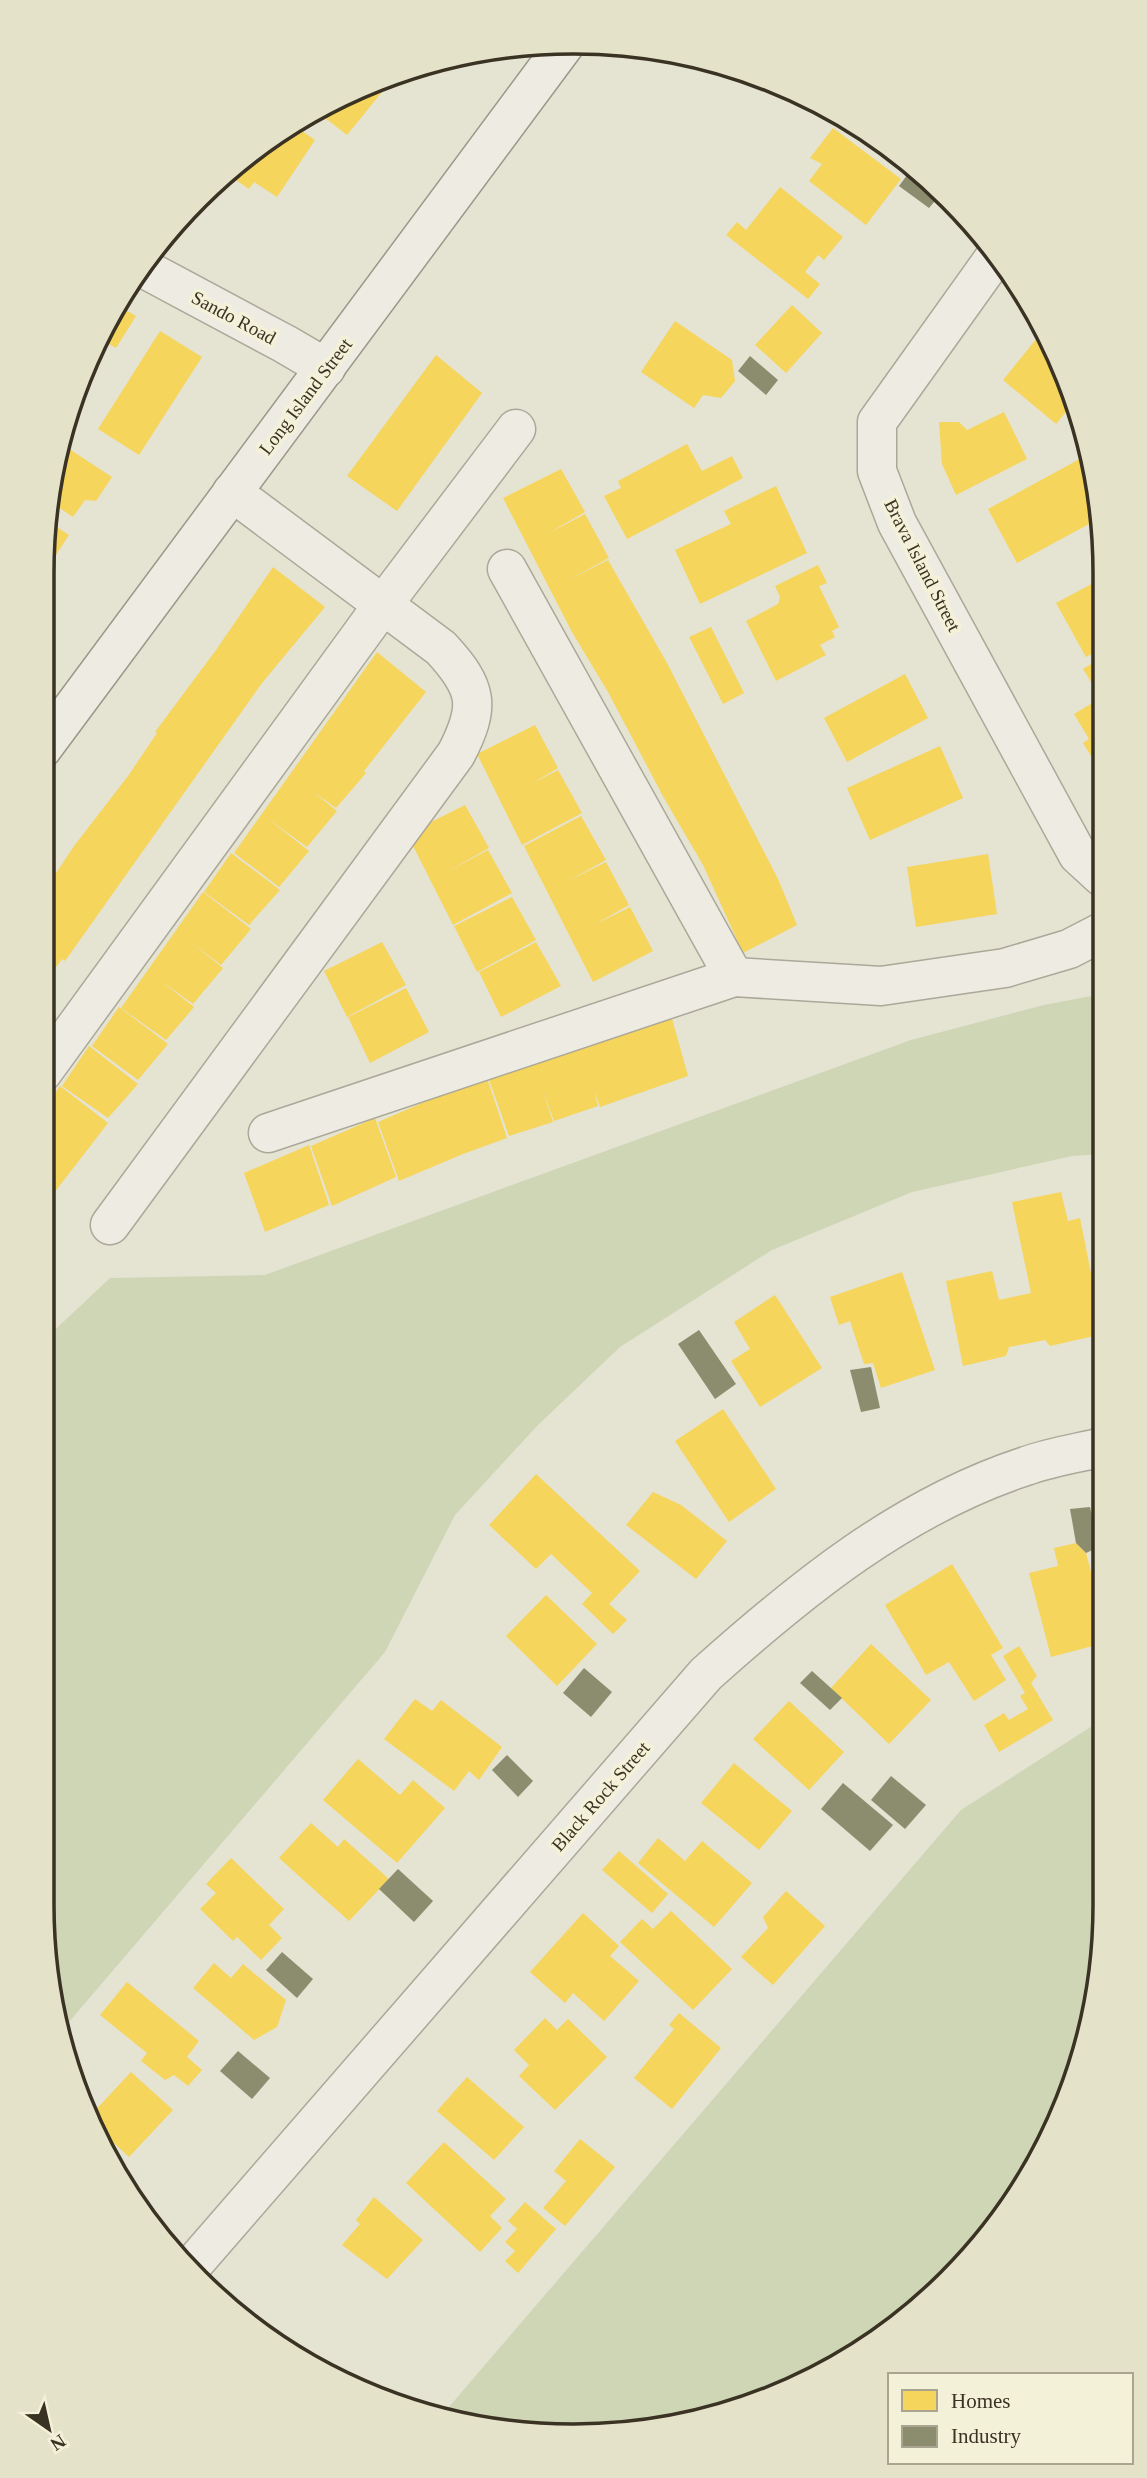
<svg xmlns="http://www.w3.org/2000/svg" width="1147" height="2478" font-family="'Times New Roman',serif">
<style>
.green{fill:#cfd6b5}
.homes{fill:#f6d55c}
.industry{fill:#8c8c6e}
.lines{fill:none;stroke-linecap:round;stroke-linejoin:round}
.street-casing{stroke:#aba89a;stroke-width:41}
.secondary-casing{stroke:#9a978a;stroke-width:41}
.street{stroke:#eeece2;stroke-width:38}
.secondary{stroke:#eeece2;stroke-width:38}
.labels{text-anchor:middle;stroke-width:7;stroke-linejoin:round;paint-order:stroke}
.street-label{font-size:19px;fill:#3a3222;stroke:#f4f1d9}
.rim{fill:none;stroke:#3a3222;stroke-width:3.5}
</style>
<rect width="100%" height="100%" fill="#e5e3d2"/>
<g class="green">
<path d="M1102,994l1,160 -31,2 -160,36 -140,58 -152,97 -83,79 -82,89 -70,137 -322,377 -21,-125v-562l68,-64 155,-3 646,-235 133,-35z"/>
<path d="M1104,1721l1,184 -10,104 -30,99 -92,147 -134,110 -95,43 -101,23 -173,-5 -28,-11 519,-605 136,-87z"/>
</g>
<g class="homes">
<path d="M369,83l13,9 -35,43 -31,-24z"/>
<path d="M292,124l23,16 -38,57 -23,-15 -5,7 -22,-15 51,-42z"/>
<path d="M833,128l68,51 -35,46 -57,-44 13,-17 -12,-6z"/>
<path d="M780,187l63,50 -19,23 -6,-5 -13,17 15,12 -12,15 -82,-64 11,-13 9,8z"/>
<path d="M117,305l19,11 -20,32 -11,-6 -26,40 3,-12z"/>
<path d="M792,305l30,28 -36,40 -31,-28z"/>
<path d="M675,321l57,39 3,21 -14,17 -18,-3 -9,13 -53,-36z"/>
<path d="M160,331l42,26 -63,98 -41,-26z"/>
<path d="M1037,338l17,15 10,17 9,33 -17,21 -53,-44z"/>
<path d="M436,355l46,38 -85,118 -50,-35z"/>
<path d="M1004,412l23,47 -71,36 -14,-31 -3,-42h20l8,8z"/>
<path d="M60,443l52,34 -16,24 -11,-1 -12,17 -24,-16 3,-32z"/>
<path d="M687,444l15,27 30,-15 11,22 -116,61 -23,-43 17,-8 -3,-7z"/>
<path d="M1087,455l12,42 -4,2 5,11v8l-83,45 -29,-54z"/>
<path d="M561,469l24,43 -38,22 38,-20 24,44 -41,22 40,-20 59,103 111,216 19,46 -54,28 -40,-88 -39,-67 -56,-106 -36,-60 -69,-134z"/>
<path d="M776,486l31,67 -107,51 -25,-54 56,-26 -7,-13z"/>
<path d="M47,521l22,14 -27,41v-3z"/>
<path d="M818,565l9,18 -8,3 20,41 -7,4 3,6 -15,8 6,10 -50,26 -30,-60 32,-17 2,-7 -5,-11z"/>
<path d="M273,567l52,40 -63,76 -197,278 -3,-2 -20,27v-92l32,-48 54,-70 29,-43 -2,-1 61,-82z"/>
<path d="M1101,579v70l-15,8 -30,-54z"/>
<path d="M711,627l33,66 -21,11 -34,-67z"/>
<path d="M377,652l49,40 -62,79 2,2 -30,35 -24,-17 25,20 -30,36 -40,-29 42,33 -30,36 -45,-34z"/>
<path d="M1101,658v114l-18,-29 6,-4 -15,-25 27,-16 -18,-29z"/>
<path d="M905,674l23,44 -81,44 -23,-44z"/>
<path d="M535,725l23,43 -27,16 27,-14 24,43 -60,32 -45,-91z"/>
<path d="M940,746l23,52 -93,42 -23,-52z"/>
<path d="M465,805l24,43 -44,25 43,-23 24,43 -59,32 -46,-91z"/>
<path d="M581,816l25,44 -38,21 38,-19 23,43 -35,20 36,-18 23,44 -60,31 -69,-136z"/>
<path d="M231,853l49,37 -31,35 -45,-33z"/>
<path d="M988,854l9,60 -81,13 -9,-60z"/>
<path d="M203,892l48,37 -30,36 -32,-24 34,27 -30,36 -32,-23 33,26 -28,33 -45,-32z"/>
<path d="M512,897l24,43 -59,32 -23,-46z"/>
<path d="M382,942l24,43 -59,32 -23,-46z"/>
<path d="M536,942l25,44 -60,31 -22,-45z"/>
<path d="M406,988l23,44 -59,31 -22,-46z"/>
<path d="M119,1007l49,37 -30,36 -46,-34z"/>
<path d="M671,1015l17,61 -88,31 -6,-16 4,15 -44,15 -12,-33 11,34 -44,14 -21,-59z"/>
<path d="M89,1046l49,38 -30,34 -46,-32z"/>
<path d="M487,1078l20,60 -44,16 -64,27 -21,-59 65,-28z"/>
<path d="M60,1086l48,37 -61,79 -5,-4v-86z"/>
<path d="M375,1118l21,59 -64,29 -21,-60z"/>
<path d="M309,1145l20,60 -64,27 -21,-59z"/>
<path d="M1061,1192l7,29 12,-3 23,116 -53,12 -5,-6 -36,7 -3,9 -43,10 -17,-85 46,-10 7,29 32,-7 -19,-91z"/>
<path d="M902,1272l33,98 -54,18 -8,-25 -9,1 -14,-43 -11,4 -9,-28z"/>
<path d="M775,1295l47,73 -62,39 -29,-46 19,-12 -16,-27z"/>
<path d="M723,1409l53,80 -47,33 -54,-81z"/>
<path d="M536,1474l104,97 -31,33 18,16 -14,14 -31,-30 10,-11 -41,-39 -15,15 -47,-44z"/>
<path d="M653,1492l28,13 46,36 -31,38 -70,-54z"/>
<path d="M1076,1543l10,10 18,68v22l-53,14 -22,-84 29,-7 -4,-18z"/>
<path d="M952,1564l51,84 -12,7 15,25 -32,21 -25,-39 -23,13 -41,-70z"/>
<path d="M546,1595l51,49 -40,42 -51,-50z"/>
<path d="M871,1644l60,56 -42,44 -58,-56z"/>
<path d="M1019,1646l18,30 -6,7 22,37 -54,32 -15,-27 20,-12 5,7 19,-11 -8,-13 5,-3 -22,-37z"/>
<path d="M415,1699l17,12 9,-11 61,47 -23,33 -10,-9 -15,20 -70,-52z"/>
<path d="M789,1701l55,51 -35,38 -56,-51z"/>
<path d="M358,1759l42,36 13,-15 32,28 -48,55 -74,-63z"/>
<path d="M734,1763l58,48 -33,39 -58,-47z"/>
<path d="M311,1823l27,24 6,-8 45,40 -40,42 -70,-63z"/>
<path d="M658,1838l27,23 17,-20 50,42 -38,44 -76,-64z"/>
<path d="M619,1851l49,43 -16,19 -50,-43z"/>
<path d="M231,1858l53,51 -15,16 13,13 -21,22 -24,-23 -4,4 -33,-32 16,-16 -10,-9z"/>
<path d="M786,1891l39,35 -52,59 -32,-28 27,-29 -5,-11z"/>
<path d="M671,1911l61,58 -39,41 -73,-68 22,-23 11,10z"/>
<path d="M583,1913l36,33 -9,10 29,25 -35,40 -31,-28 -8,10 -35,-31z"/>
<path d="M214,1963l17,15 12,-14 43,36 -9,27 -23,13 -61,-52z"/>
<path d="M127,1982l72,59 -12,16 15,13 -14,16 -14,-11 -9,5 -24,-19 6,-8 -47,-38z"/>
<path d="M679,2013l42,35 -49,61 -38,-31 40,-49 -5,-4z"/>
<path d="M545,2018l12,12 11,-11 39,38 -52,53 -36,-34 10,-11 -15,-15z"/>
<path d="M131,2072l42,38 -44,47 -37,-34 -3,-6z"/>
<path d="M467,2077l57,50 -30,33 -57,-49z"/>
<path d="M580,2139l35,28 -50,59 -22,-18 23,-27 -12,-10z"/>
<path d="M444,2142l62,57 -16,17 12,12 -22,24 -74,-69z"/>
<path d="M127,2187l31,28 -7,8 -25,-35z"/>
<path d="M374,2197l49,43 -36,39 -45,-34 18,-21 -4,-4z"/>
<path d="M525,2202l31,27 -38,44 -13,-12 10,-10 -10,-9 12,-13 -9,-8z"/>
</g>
<g class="industry">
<path d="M913,167l27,28 -11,13 -30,-22z"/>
<path d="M750,356l28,24 -12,15 -28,-24z"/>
<path d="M699,1330l37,54 -21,15 -37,-55z"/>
<path d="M871,1367l9,41 -19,4 -11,-42z"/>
<path d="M1090,1507l9,40 -13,6 -10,-10 -6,-34z"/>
<path d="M584,1668l28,24 -21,25 -28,-24z"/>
<path d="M812,1671l30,27 -12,12 -30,-27z"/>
<path d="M507,1755l26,26 -15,16 -26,-27z"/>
<path d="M891,1776l35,29 -21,24 -34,-29z"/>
<path d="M843,1783l50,42 -23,26 -49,-42z"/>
<path d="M398,1869l35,32 -19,21 -35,-33z"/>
<path d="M282,1952l31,27 -16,19 -31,-28z"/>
<path d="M238,2051l32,27 -18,21 -32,-28z"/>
</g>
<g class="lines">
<defs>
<g id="street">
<path d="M997,254l-120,168v49l20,52 181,332 24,22"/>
<path d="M141,267l144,77 41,24"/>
<path d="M507,569l227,408"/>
<path d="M42,1073l340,-467 134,-177"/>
<path d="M268,1133l466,-156 147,9 124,-18 64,-19 33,-17"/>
<path d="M110,1225l346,-471c25,-48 22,-66 -15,-106l-209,-156"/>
<path d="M190,2268l516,-594c95,-85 197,-168 320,-208 25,-9 52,-13 77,-19"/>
</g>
<path id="secondary" d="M42,749l524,-706"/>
</defs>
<use href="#street" class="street-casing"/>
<use href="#secondary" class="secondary-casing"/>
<use href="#street" class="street"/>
<use href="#secondary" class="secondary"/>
</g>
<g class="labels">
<g class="street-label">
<text transform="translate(234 317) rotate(28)" y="7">Sando Road</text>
<text transform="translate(305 396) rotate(-53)" y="7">Long Island Street</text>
<text transform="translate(923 565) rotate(63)" y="7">Brava Island Street</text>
<text transform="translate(600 1796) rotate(-49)" y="7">Black Rock Street</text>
</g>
</g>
<path d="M0 0H1147V2478H0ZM573 54H574A519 519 0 0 1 1093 573V1905A519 519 0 0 1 574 2424H573A519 519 0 0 1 54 1905V573A519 519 0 0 1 573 54Z" fill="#e5e2ca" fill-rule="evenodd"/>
<path class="rim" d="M573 54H574A519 519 0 0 1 1093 573V1905A519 519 0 0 1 574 2424H573A519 519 0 0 1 54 1905V573A519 519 0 0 1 573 54Z"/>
<rect x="888" y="2373" width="245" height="91" fill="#f4f1d9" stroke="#aaa590" stroke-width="2"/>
<rect x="902" y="2390" width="35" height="21" fill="#f6d55c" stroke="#aaa590" stroke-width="2"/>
<text x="951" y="2408" font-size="21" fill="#3a3222">Homes</text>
<rect x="902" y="2426" width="35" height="21" fill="#8c8c6e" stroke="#aaa590" stroke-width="2"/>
<text x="951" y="2443" font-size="21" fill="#3a3222">Industry</text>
<g transform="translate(49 2429) rotate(146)" stroke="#f4f1d9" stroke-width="5" paint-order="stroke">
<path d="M0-5L12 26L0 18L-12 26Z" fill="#3a3222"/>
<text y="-10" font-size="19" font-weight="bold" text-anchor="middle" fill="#3a3222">N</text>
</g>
</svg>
